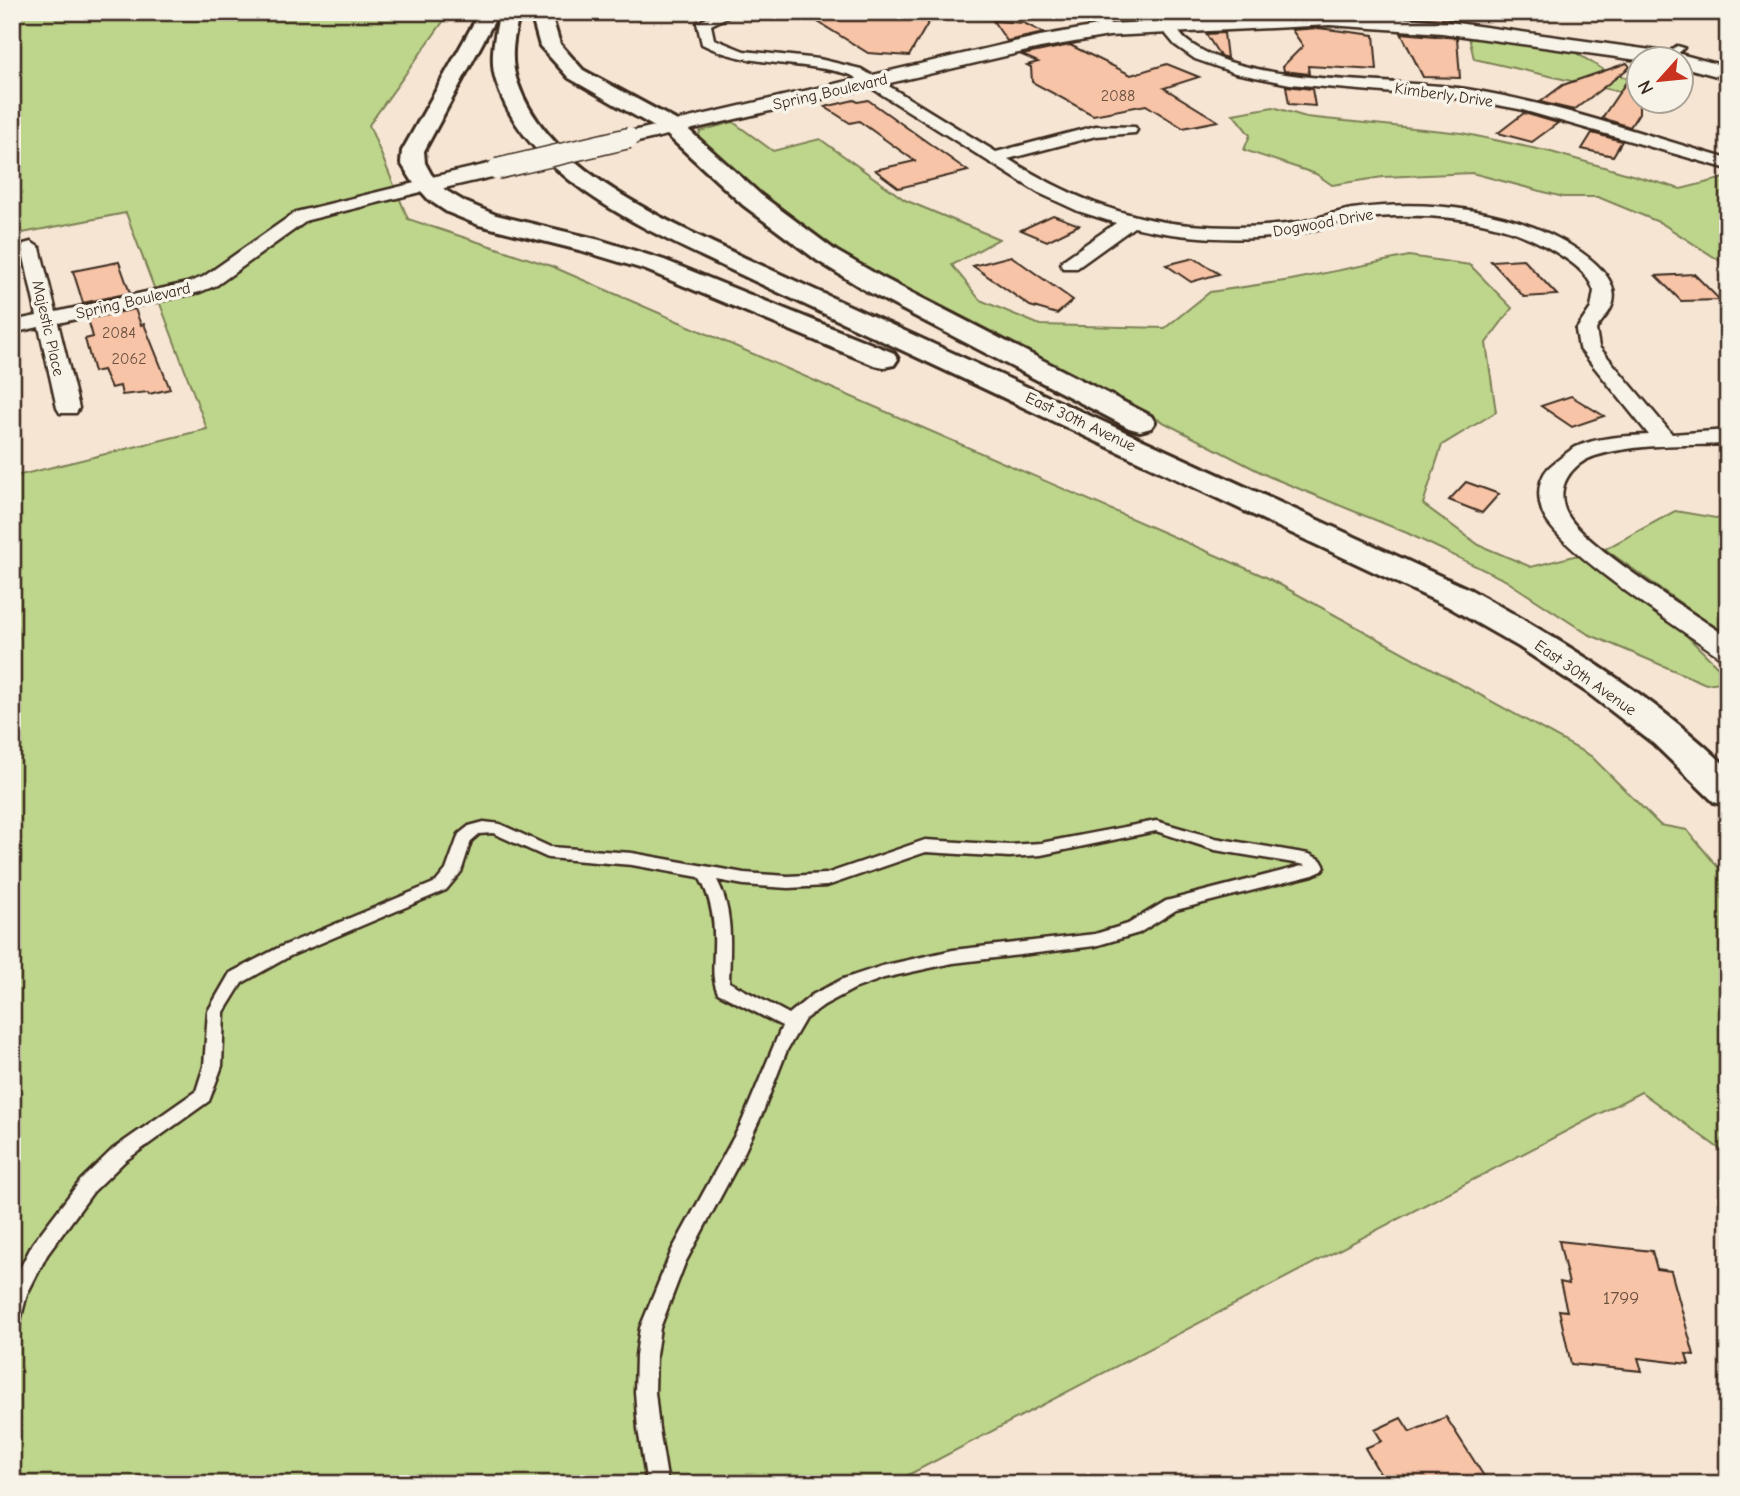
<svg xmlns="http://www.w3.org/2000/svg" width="1740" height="1496" font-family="'Comic Neue',sans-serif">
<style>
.green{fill:#bed68c;stroke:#7c8055;stroke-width:2}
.building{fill:#f7c4a7;stroke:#3b2a1e;stroke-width:2}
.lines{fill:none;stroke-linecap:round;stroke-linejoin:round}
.service-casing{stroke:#3b2a1e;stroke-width:5}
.minor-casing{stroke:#3b2a1e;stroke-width:5}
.tertiary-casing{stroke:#3b2a1e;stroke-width:5}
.primary-casing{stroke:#3b2a1e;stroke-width:6}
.service{fill:#f7f3e8;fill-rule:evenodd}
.minor{fill:#f7f3e8;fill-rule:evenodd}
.tertiary{fill:#f7f3e8;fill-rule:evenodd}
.primary{fill:#f7f3e8;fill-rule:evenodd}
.tertiary-bridge-casing{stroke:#3b2a1e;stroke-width:23;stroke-linecap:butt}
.tertiary-bridge{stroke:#f7f3e8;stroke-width:20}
.labels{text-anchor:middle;stroke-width:7;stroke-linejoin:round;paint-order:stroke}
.far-street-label{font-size:16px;fill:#3b2a1e;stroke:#f7f3e8}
.number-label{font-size:16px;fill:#6a5040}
.near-number-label{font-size:19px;fill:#6a5040}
</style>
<rect width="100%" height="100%" fill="#f7e5d4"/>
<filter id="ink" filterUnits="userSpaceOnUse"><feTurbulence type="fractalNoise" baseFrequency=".0143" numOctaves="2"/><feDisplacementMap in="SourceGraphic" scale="14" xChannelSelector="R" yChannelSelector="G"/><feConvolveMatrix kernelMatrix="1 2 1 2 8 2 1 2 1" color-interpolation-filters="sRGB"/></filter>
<g filter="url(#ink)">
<g class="green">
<path d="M12,12h438l-81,113 39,94 143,47 715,311 325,179 69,69 27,5 41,49v276l-87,-63 -750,392h-879v-1007l195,-48 -81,-216 -114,22z"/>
<path d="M1469,37l99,11 36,22 34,12v14l-164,-37z"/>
<path d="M1273,107l33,10 156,16 89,19 130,37 47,-12v89l-67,-43 -63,-26h-35l-91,-24 -89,4 -51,8 -16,-11 -72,-24 6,-15 -17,-21z"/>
<path d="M733,122l40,29 47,-12 85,61 94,39 -47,26 28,35 60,25 125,3 45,-36 81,-12 118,-24 61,9 42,43 -26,35 10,69 -54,33 -19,59 56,41 52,22 47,-12 109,81 41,41v4l-22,3 -118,-50 -83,-54 -98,-47 -139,-57 -392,-202 -52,-31 -48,-35 -78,-69 2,-8z"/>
<path d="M1675,511l53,9v117l-123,-88z"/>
</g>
<g class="building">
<path d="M802,12h75l54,6 -22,38 -41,-3z"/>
<path d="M1391,12h64v8l-63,-5z"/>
<path d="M993,21l31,2 20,10 -37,8z"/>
<path d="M1318,28l56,7 3,35 -69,-4 1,8 -25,-3 -1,-5 20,-20 -11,-16z"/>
<path d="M1224,33l3,25 -7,-2 -14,-22z"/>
<path d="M1401,33l56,5 3,40 -37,-1z"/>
<path d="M1070,45l61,30 36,-11 32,13 -35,11 54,33 -35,7 -37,-23 -53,10 -61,-33 -1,-15 -4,-2 11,-3 -16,-7z"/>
<path d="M1627,63l3,4 -56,43 -34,-8 23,-17z"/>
<path d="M1639,63v50l-9,14 -28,-9z"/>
<path d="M1286,86l26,3 3,17 -26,-2z"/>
<path d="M854,100l4,2 10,-2 100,71 -69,17 -24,-18 40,-9 -56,-40 -9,2 -25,-16z"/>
<path d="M1524,113l34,10 -26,19 -34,-9z"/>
<path d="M1592,133l30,8 -9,15 -31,-7z"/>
<path d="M1053,215l26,10 -32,16 -26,-11z"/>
<path d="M1011,256l62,44 -16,14 -27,-8 -57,-40z"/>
<path d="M1194,258l25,16 -28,8 -25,-17z"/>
<path d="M1523,259l34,36 -33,2 -33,-36z"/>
<path d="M119,262l11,31 -47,10 -10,-32z"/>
<path d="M1694,274l26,26 -39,1 -25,-25z"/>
<path d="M135,309l6,16 3,-1 26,65 -21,5 -1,-2 -26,3 -2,-9 -9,2 -8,-18 -9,2 -9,-33 8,-2 -5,-18z"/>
<path d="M1571,396l33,20 -32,11 -31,-21z"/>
<path d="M1466,482l33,12 -17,19 -33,-13z"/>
<path d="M1559,1241l93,10 5,18 14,2 23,84 -8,-1 3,10 -51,-6 4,13 -71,-7 -12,-54 8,1 -7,-29 9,2z"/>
<path d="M1446,1417l43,67h-103l-21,-36 17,-7 -7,-11 26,-12 9,14z"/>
</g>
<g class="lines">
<defs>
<g id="service">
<path d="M1677,46l7,2 -12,11h-6v-4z"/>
<path d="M1156,821l59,17 94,16 12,6 4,7 -3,4 -9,4 -137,35 -37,23 -44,13 -142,17 -69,15 -30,11 -30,16 -19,14 -18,31 -25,64 -19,41 -58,108 -25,65 -4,27 -1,37 4,37 9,55h-21l-9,-55 -3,-37 1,-37 4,-27 32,-78 69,-126 41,-98 -64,-33c-7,-15 -4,-29 -4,-45 1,-26 -2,-49 -15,-71l-67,-12 -84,-7 -55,-25 -14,1 -8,7 -10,31 -15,18 -156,66 -48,27 -18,29 -2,54 -13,35 -84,60 -32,31 -46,63 -20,39 -8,31 -7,2v-43l21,-41 48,-63 32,-31 83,-58 8,-25 4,-55 22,-38 48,-25 158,-66 10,-12 13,-36 10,-8 15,-4 16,2 50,23 82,6 112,20 44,3 38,-2 99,-34 84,5 32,-2zM1156,831l59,19 91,15 -140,36 -38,23 -33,10 -142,16 -71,16 -39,13 -31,16 -23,19 -60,-32c1,-35 5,-70 -12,-102l27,5 44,3 39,-2 99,-34 83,5 32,-2z"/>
</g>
<g id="minor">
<path d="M961,12h48c-10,7 -38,7 -48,0z"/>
<path d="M1079,12h16l21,18 -2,3h-10z"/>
<path d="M717,13h10l2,3 -18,9 3,14 30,12 75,8 42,10 135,83 100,-26 39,1 2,3 -2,3 -39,3 -88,23c57,35 113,60 182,66 37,3 74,3 110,-3 18,-3 34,-10 52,-13 75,-10 165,-1 229,43 17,12 41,33 30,56 -4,8 -11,14 -15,22l3,17 73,87 56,-4v14c-44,2 -91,-1 -133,12 -25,8 -41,33 -28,58 16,31 127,100 161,123v21l-9,-2c-38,-27 -157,-103 -175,-140 -8,-18 -7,-41 10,-53 7,-5 14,-12 22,-16 21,-10 50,-11 73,-12l-70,-87 -3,-18 15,-22 3,-17c-7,-21 -27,-32 -45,-43 -57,-33 -134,-37 -198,-28 -14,2 -28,8 -42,11 -17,4 -35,6 -53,7 -41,2 -83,-2 -122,-11l-57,41h-14l-2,-4 2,-4 53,-37 -38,-12 -41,-19 -186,-117c-50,-15 -102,-7 -149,-31l-5,-21z"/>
<path d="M1167,23c9,2 12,11 19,17 16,13 38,21 58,26 72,18 148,13 222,23 88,14 176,45 262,70v10l-209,-60 -54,-10 -175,-15 -55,-11 -40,-14 -20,-14 -15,-18z"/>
<path d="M427,180l6,1 3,4 -3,4 -125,31 -91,65 -17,7 -142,31 21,85 -3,5h-16l-3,-5 -18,-81 -27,6v-12l25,-5 -15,-68 2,-4 7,-2 9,6 16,64 131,-29 16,-6 93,-65z"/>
</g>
<g id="tertiary">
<path d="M1330,13l112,8 238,33 48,13v12l-48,-13v-6h-42l-196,-27 -112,-8 -221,11 -69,12 -411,96 -8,-1 -3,-5 3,-5 8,-1 411,-96 69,-12z"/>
<path d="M497,162l8,2 3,5 -3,5 -78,18 -8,-2 -3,-5 3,-5z"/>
</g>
<g id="primary">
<path d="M480,12h19l-75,139 1,12 6,11 14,16 20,12 31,13 104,25 64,20 230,93 4,6 -4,6 -10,2 -10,-2 -228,-95 -63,-19 -104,-26 -32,-13 -18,-12 -16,-18 -12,-19 1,-12z"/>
<path d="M500,12h20c-6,22 -11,47 -3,69 30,90 149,139 228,177l726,332c92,51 182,105 257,178v38l-14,-4 -60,-58 -66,-51 -69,-46 -72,-41 -720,-338c-83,-39 -202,-91 -231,-187 -7,-22 -1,-47 4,-69z"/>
<path d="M534,12h20l-1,9 7,23 23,26 98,53 80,72 75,56 47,27 268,138 4,6 -4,6 -11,3 -11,-3 -264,-138 -47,-29 -75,-56 -78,-72 -96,-55 -29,-32 -7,-25z"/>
</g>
</defs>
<use href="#service" class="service-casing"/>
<use href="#minor" class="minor-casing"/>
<use href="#tertiary" class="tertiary-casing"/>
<use href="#primary" class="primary-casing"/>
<use href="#service" class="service"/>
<use href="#minor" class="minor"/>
<use href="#tertiary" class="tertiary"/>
<use href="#primary" class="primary"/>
<defs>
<path id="tertiary-bridge" d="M497,169l132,-31"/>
</defs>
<use href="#tertiary-bridge" class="tertiary-bridge-casing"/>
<use href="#tertiary-bridge" class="tertiary-bridge"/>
</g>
</g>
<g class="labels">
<g class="far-street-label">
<text transform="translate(830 91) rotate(-13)" y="6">Spring Boulevard</text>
<text transform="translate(1444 94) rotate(8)" y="6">Kimberly Drive</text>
<text transform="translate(1323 222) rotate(-10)" y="6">Dogwood Drive</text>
<text transform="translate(133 300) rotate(-13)" y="6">Spring Boulevard</text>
<text transform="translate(49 328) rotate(77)" y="6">Majestic Place</text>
<text transform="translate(1081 421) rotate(25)" y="6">East 30th Avenue</text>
<text transform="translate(1586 677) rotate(35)" y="6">East 30th Avenue</text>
</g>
<g class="number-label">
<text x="1118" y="101">2088</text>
<text x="119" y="338">2084</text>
<text x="129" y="364">2062</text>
</g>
<g class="near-number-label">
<text x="1621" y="1304">1799</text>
</g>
</g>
<rect width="1740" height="1496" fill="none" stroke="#f7f3e8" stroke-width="42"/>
<rect x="21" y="21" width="1698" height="1454" fill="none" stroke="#3b2a1e" stroke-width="2.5" filter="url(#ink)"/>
<g transform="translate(1660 80) rotate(243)"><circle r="33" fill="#f7f3e8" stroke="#aca397" stroke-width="2"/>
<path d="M0-5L12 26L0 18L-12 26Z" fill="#c8321e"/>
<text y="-10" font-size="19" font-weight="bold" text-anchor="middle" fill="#3b2a1e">N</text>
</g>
</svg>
